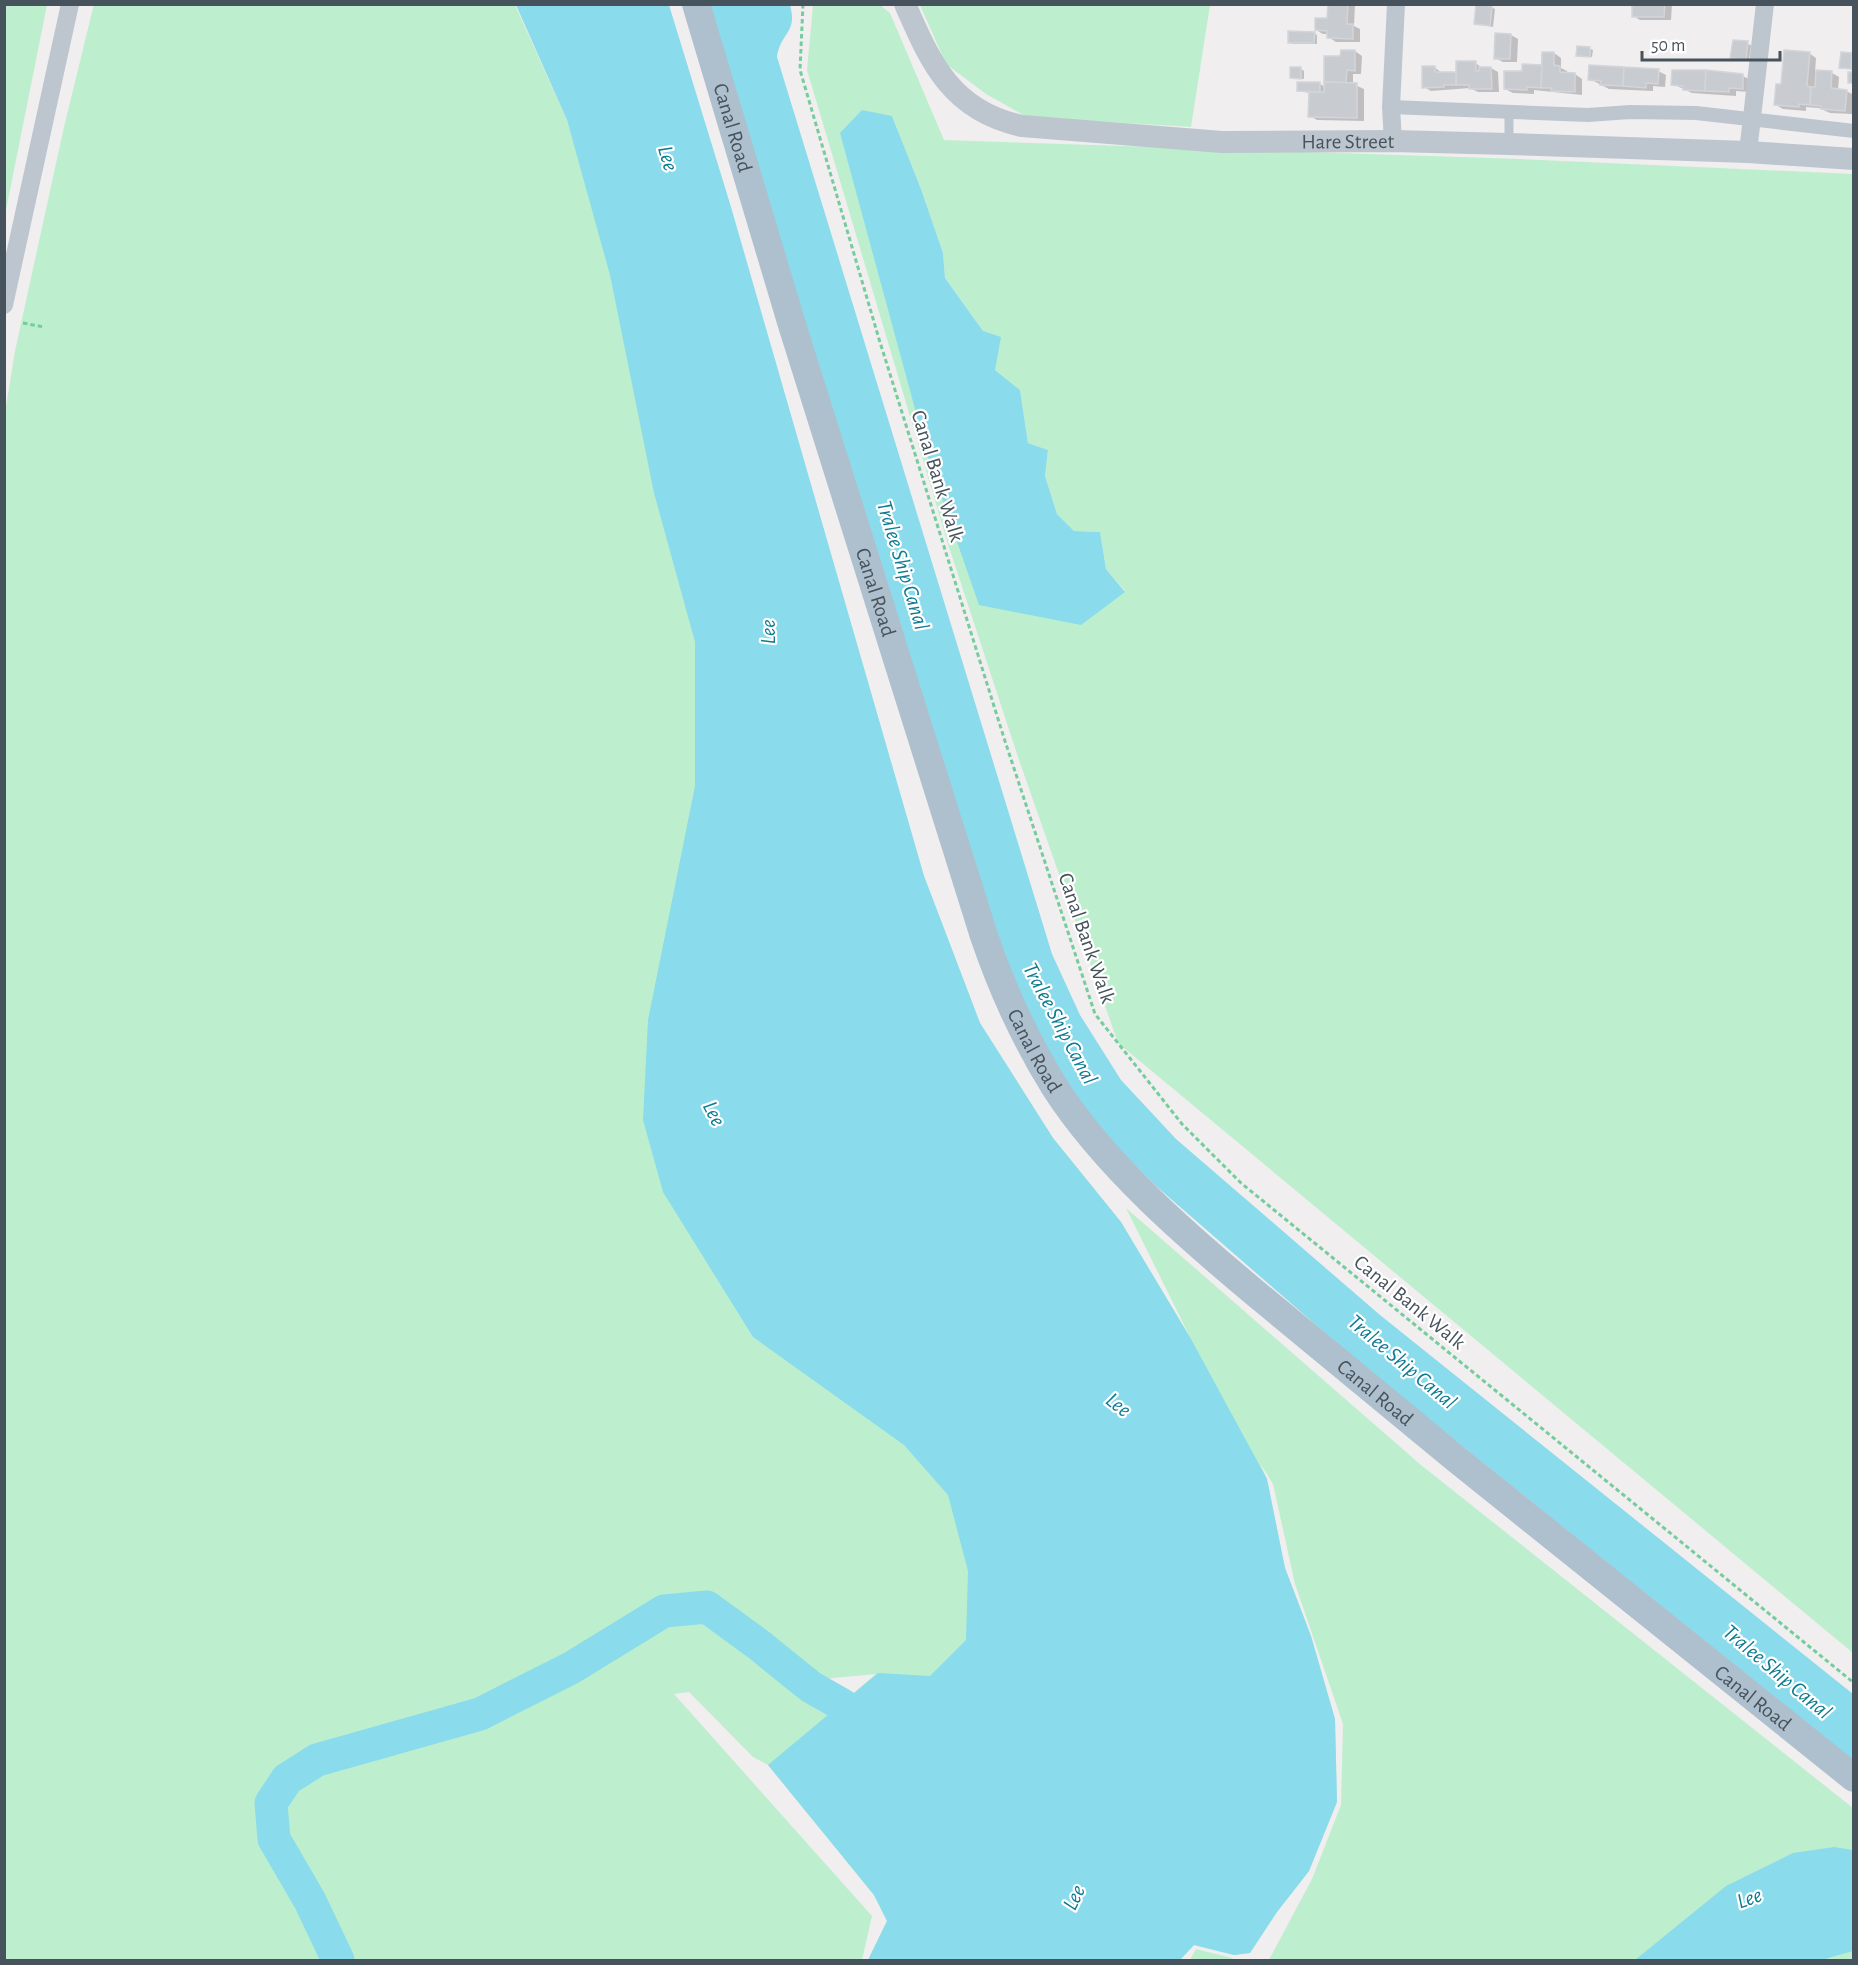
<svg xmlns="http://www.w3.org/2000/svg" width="1858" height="1965" font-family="'Alegreya Sans',sans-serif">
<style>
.green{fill:#bdefce;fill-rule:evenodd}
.water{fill:#8adbeb}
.shadow{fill:#0003}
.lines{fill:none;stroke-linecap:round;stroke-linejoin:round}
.river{stroke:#8adbeb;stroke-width:33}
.building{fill:#c8ccd1;stroke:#d2d5da;stroke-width:1.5}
.path{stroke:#75cd9e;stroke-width:3;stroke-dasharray:4.5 3;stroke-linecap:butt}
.service{stroke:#bdc6ce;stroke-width:9}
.pedestrian{stroke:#bdc6ce;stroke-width:14}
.minor{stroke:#bdc6ce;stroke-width:18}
.tertiary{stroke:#bdc6ce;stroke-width:22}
.primary{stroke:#aebfcd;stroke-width:28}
.labels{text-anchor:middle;stroke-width:4.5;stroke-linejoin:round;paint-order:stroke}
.street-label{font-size:21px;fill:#47535c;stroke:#fff}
.water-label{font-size:22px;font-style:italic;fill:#0e7b92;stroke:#fff}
</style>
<rect width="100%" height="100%" fill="#f1eeef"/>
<g class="green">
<path d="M5,4l42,1 -42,210 -1,-210z"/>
<path d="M94,4l421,1 52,115 171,575 -43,54v37l501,862 -346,48 26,-22 -85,8 61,39 115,85 -99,154 19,-39 -13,-26 -106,-130 -15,-8 -64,-65 -15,2 198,222 -10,44h-857l-1,-1541 11,-68 49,-224z"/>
<path d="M813,5h67l10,8 54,127 576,19 333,15v1479l-735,-610 -100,-286 -70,-213 -141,-474zM892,116l29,73 22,64 2,25 38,53 12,39 25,20 8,53 20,7 -3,26 12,38 17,17 26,1 6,37 19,22 -195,-127z"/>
<path d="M920,5h290l-19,122 -164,-10 -41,-23 -40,-30z"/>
<path d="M822,525l102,351 56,147 73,115 68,84 69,115 -64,-129 295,257 432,343v152h-584l43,-81 29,-74 2,-81 -48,-140 -22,-100 -13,-21 7,16 18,89 26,68 24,83 2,83 -28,69 -32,41 -27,41 -16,2 -40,-10 -14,15 1,-153 -457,-900z"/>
<path d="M1196,1949l36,9 2,2h-44z"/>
</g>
<g class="water">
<path d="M516,5h153l62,202 193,669 56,147 73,115 68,84 70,117 76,140 18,89 26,68 24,83 2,83 -28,69 -32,41 -27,41 -16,2 -40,-10 -14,15h-312l19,-39 -13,-26 -106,-130 110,-92 52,3 36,-36 2,-69 -20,-76 -44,-50 -151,-108 -90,-145 -20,-72 5,-100 47,-234v-144l-41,-149 -44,-218 -43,-155z"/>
<path d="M705,5h85c8,28 -10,28 -13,52l275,897 28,61 41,65 55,59 204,176 473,379v66l-483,-388 -214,-186 -60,-59 -77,-120z"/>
<path d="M862,110l30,6 29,73 22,64 2,25 38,53 18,6 -6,33 25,20 8,53 20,7 -3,26 12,38 17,17 26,1 6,37 19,23 -44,33 -102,-20 -49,-141 -90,-331z"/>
<path d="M1834,1847l19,3v101l-32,9h-186l91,-74 67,-33z"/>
</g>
<g class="shadow">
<path d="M1329,4h26l-1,22 6,3v13h-24l-8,-5 1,-3h-6l-7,-4 13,-10z"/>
<path d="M1633,4h39l-1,16h-31l-7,-4z"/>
<path d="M1491,7l4,2 -2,18 -18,-4z"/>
<path d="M1314,33l3,2v9h-24l-3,-2z"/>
<path d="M1511,35l7,4 -1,23h-14l-8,-4z"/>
<path d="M1734,41l17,4 -2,15 -17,-3z"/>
<path d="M1590,49l3,1 -1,7 -14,-2z"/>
<path d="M1355,51l7,5 -1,18h-8v10l11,5v32l-47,-1 -7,-4v-23l-12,-2 22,-7 5,3 17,-29z"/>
<path d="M1554,53l7,5v10l6,3v3h8l7,5v16l-48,-5v4l-21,-1 -8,-4 19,-16 19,-6z"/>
<path d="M1809,53l7,5 -1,14 17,1 7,4 -1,13 8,1 8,4 -2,19 -22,-1 -11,-5 -13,-1v4l-23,-2 -7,-4 7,-19z"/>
<path d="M1852,54l2,2v14l-13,-3z"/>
<path d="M1475,63l8,5h8l7,4 1,20h-21l-8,-4 -39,3 -7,-4 10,-20 8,6h16z"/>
<path d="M1301,69l3,2v8l-13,-2z"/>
<path d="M1658,71l8,4 -1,12 -12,-1v5l-44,-2 -19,-10z"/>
<path d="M1743,76l7,4v12l-14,-1v5l-44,-3 -19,-9z"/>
</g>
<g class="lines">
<path class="river" d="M338,1960l-28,-59 -36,-62 -3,-36 16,-24 30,-19 163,-46 91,-46 93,-57 43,-4 52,38 52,42 30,17 36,25"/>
</g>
<g class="building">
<path d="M1328,4h20l-1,20h6v15l-26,-1v-7l-12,-1v-12h12z"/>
<path d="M1476,4l16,2 -2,20 -16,-2z"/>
<path d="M1632,4h33l-1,13h-32z"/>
<path d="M1288,31l27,1 -1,11h-26z"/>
<path d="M1495,33l16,1 -1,25h-16z"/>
<path d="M1733,40l15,1 -2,19 -16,-2z"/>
<path d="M1577,46l13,1v10l-14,-1z"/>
<path d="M1341,50h14v21l-8,-1 -1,13 -22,-1v-26h16z"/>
<path d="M1784,50l26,2 -3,34 4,1 -1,18 -11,-1v3l-25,-2 2,-21h5z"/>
<path d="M1542,52h12v13l6,1v6l15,1v19l-24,-1 1,-3h-11z"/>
<path d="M1841,52l11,1 -1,16 -12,-1z"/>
<path d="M1456,61h20v10h3v-4h12l1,22h-23v-4h-13z"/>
<path d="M1522,64l20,1 -1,23 -14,-1v3l-23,-1v-18h18z"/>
<path d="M1589,65l35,2 -1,19 -23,-1 1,-4 -13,-1z"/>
<path d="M1422,66h13v6h21v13h-12v2l-22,1z"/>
<path d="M1290,67h11v12l-11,-1z"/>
<path d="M1624,67l35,2 -1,15 -12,-1v5l-23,-2z"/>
<path d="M1672,70h34l-1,21 -22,-1v-4l-12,-1z"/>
<path d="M1706,70l37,4v15l-14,-1v4l-24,-1z"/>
<path d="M1816,70l16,1 -1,17 16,2 -2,21 -24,-2v-3l-11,-1 1,-18h4z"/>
<rect x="1848" y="72" width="6" height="11"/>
<path d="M1297,82h23v10l-23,-1z"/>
<path d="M1324,82l33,1v35l-49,-1 1,-25h15z"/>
</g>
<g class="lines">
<g class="path">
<path d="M803,4l-3,66 79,269 125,399 91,276 87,110 59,59 613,500"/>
<path d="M23,323l21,4"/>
</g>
<path class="service" d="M1509,112v31"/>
<path class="pedestrian" d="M1391,107l197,8 42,-3 66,1 158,18"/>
<g class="minor">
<path d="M1393,141l-2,-34 5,-103"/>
<path d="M1748,152l17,-148"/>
<path d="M4,305l66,-301"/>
</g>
<path class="tertiary" id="s1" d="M905,4c26,60 47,107 117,122l200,16 171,-1 116,3 239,8 106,7"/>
<path class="primary" id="s2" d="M696,4l96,321 192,611c18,53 41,103 70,150 50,79 135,152 206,211 65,54 130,108 195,161 132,107 265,214 399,320"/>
</g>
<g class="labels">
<g class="street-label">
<text dy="7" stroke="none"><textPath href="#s2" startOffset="129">Canal Road</textPath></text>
<text dy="7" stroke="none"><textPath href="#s1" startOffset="504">Hare Street</textPath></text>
<text transform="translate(938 476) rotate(73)" y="7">Canal Bank Walk</text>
<text dy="7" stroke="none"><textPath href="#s2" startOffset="615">Canal Road</textPath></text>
<text transform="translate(1087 938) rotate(71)" y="7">Canal Bank Walk</text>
<text dy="7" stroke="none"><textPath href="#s2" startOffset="1101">Canal Road</textPath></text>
<text transform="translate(1410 1302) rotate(39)" y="7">Canal Bank Walk</text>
<text dy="7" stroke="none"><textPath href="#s2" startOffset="1587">Canal Road</textPath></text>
<text dy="7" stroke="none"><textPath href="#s2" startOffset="2073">Canal Road</textPath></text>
</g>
<g class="water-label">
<text transform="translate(669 158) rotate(74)" y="8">Lee</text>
<text transform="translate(904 565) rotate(73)" y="8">Tralee Ship Canal</text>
<text transform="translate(767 632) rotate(-90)" y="8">Lee</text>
<text transform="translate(1061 1023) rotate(62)" y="8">Tralee Ship Canal</text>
<text transform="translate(715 1113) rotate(63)" y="8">Lee</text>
<text transform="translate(1403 1361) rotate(40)" y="8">Tralee Ship Canal</text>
<text transform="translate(1119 1404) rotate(38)" y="8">Lee</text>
<text transform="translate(1778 1671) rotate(40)" y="8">Tralee Ship Canal</text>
<text transform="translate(1073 1897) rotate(-64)" y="8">Lee</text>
<text transform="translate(1749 1897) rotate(-19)" y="8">Lee</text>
</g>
</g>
<rect width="1858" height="1965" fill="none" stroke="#47535c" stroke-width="12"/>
<path d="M1642 51v9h138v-9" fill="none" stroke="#47535c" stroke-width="3"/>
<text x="1651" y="51" font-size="18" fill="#47535c" stroke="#ffffff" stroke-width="4.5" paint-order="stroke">50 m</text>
</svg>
